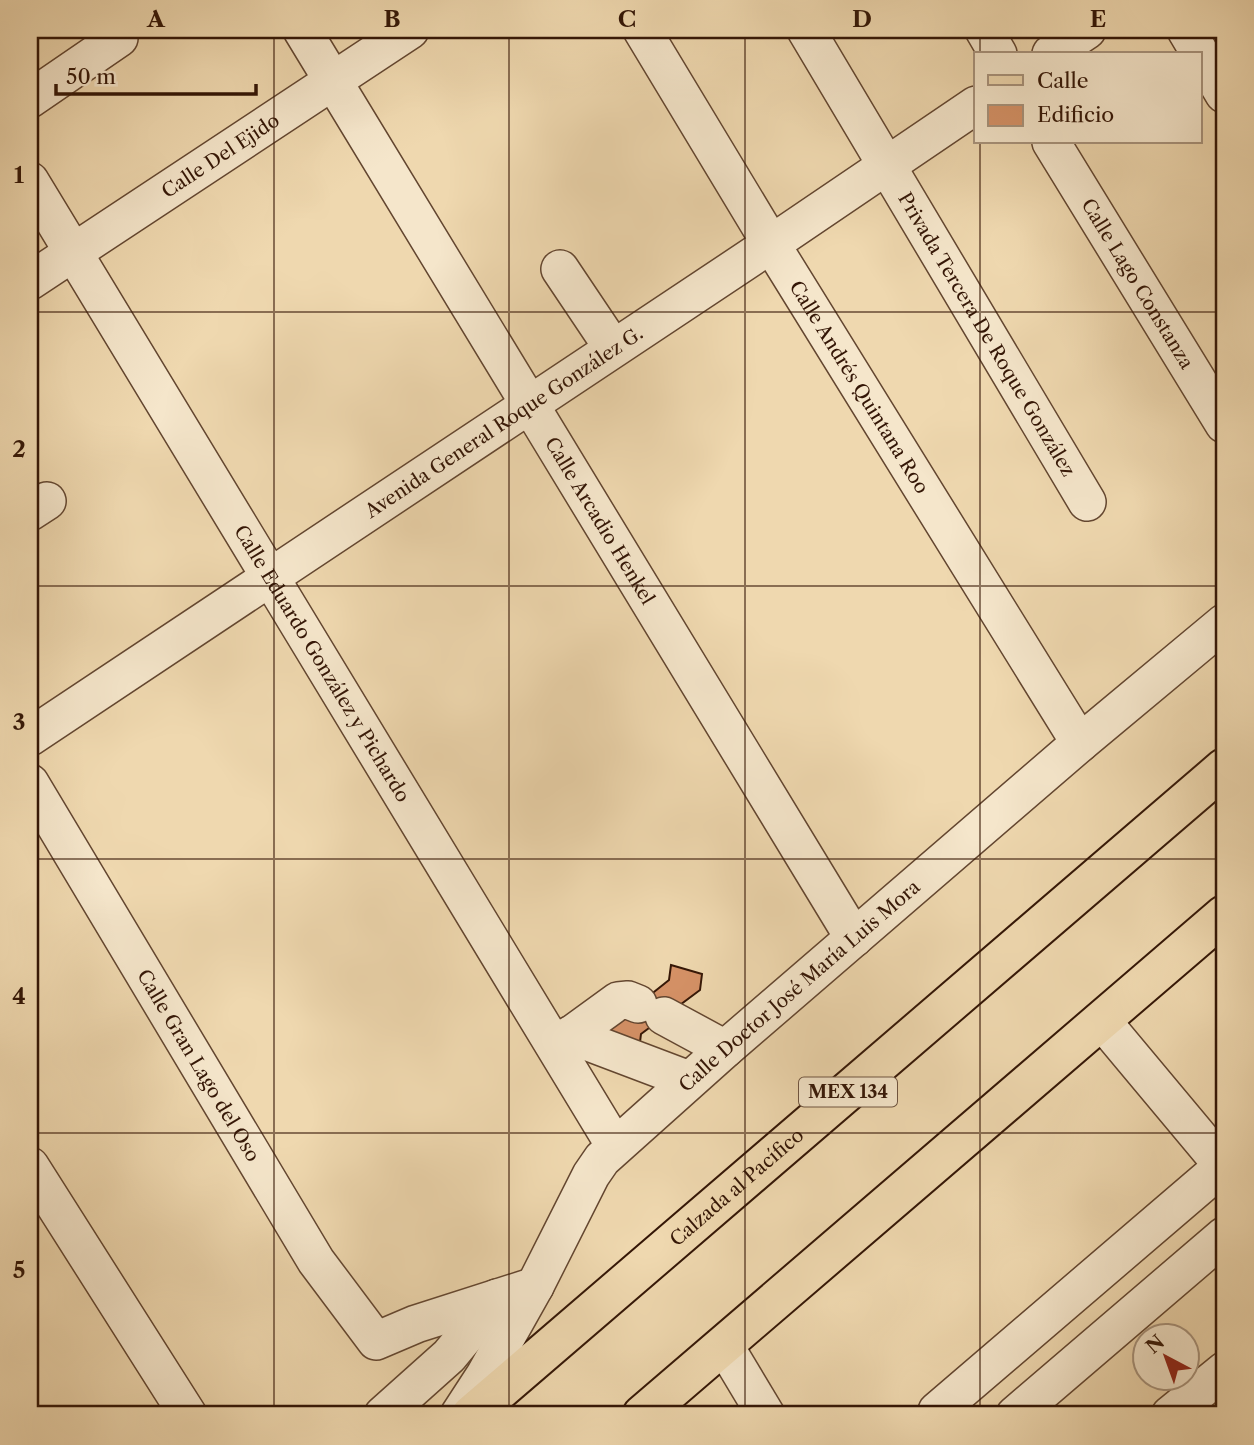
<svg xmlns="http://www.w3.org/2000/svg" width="1254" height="1445" font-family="'Libre Caslon Text',serif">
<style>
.building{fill:#d69267;stroke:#341606;stroke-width:2}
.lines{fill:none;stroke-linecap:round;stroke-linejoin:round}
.minor-casing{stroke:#634630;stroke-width:40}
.major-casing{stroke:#341606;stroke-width:42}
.minor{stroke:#f5e6cb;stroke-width:37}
.major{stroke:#efd8af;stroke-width:38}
.grid{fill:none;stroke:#341606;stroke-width:2;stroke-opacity:0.55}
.labels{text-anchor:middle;stroke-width:5;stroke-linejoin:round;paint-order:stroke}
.shield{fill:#f5e6cb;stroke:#6e5441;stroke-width:2}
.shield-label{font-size:18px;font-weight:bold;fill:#341606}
.street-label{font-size:19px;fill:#341606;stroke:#f5e6cb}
.neatline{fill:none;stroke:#341606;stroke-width:2.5}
.grid-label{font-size:23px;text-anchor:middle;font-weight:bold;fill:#341606}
</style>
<rect width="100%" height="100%" fill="#efd8af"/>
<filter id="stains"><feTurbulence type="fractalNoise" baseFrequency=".00286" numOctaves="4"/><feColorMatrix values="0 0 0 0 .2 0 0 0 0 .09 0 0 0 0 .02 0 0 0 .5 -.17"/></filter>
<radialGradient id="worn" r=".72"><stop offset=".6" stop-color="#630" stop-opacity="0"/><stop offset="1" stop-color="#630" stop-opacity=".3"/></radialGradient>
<path class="building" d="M671,965l31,9 -2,16 -59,44 -2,16 -31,-6 2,-17 59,-47z"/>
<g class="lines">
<defs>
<g id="minor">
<path id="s1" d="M302,30l552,908"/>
<path id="s2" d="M642,30l129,214 309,499"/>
<path id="s3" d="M806,30l281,472"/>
<path d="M984,30l14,24"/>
<path d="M1186,30l38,64"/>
<path d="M1051,54l36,-24"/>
<path d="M30,99l89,-61"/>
<path id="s4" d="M1051,142l173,282"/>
<path id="s5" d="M30,181l585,965"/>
<path d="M560,269l53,79"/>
<path id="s6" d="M30,281l380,-251"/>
<path d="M30,512l17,-11"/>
<path id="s7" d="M30,737l741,-493 205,-139"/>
<path id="s8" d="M30,783l286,478 60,80 40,-17 119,-38"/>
<path d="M664,1016l61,33"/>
<path d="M1102,1021l122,146"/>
<path d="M570,1035l119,45"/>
<path d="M556,1046l62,-45 10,-1 10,4"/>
<path d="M30,1166l158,249"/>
<path d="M724,1345l42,70"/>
<path d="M937,1411l286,-245"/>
<path d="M383,1415l66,-59 48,-58"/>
<path id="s9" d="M459,1415l26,-40 50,-89 56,-111 11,-16 123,-110 355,-306 144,-120"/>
<path d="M1015,1415l209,-179"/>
<path d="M1170,1415l54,-44"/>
</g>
<g id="major">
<path id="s10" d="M471,1415l753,-647"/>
<path d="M642,1415l582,-500"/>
</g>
</defs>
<use href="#minor" class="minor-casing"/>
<use href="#major" class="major-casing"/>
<use href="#minor" class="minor"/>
<use href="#major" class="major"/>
</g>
<path class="grid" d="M274,30v1385M509,30v1385M745,30v1385M980,30v24M980,142v1273M30,312h1194M30,586h1194M30,859h1194M30,1133h1194"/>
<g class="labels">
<rect class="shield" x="799" y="1077.5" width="98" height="29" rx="5"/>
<g class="shield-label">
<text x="848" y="1098">MEX 134</text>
</g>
<g class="street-label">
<text dy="7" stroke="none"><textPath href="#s6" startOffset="228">Calle Del Ejido</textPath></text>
<text dy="7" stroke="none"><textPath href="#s4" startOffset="166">Calle Lago Constanza</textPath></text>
<text dy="7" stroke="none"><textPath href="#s3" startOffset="354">Privada Tercera De Roque González</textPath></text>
<text dy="7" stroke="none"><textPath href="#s2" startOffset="418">Calle Andrés Quintana Roo</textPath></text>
<text dy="7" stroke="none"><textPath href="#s7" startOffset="569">Avenida General Roque González G.</textPath></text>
<text dy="7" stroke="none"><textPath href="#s1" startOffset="574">Calle Arcadio Henkel</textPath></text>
<text dy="7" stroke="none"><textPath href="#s5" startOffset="564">Calle Eduardo González y Pichardo</textPath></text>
<text dy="7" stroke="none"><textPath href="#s9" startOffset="556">Calle Doctor José María Luis Mora</textPath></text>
<text dy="7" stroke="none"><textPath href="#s8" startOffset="329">Calle Gran Lago del Oso</textPath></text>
<text dy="7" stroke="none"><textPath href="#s10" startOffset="350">Calzada al Pacífico</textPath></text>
</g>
</g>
<rect width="1254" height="1445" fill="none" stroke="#efd8af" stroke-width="77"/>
<rect x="974" y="52" width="228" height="91" fill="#f5e6cb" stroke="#a8937c" stroke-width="2"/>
<rect x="988" y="75" width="35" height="10" fill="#efd8af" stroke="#a8937c" stroke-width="2"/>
<text x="1037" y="88" font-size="21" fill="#341606">Calle</text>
<rect x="988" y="105" width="35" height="21" fill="#d69267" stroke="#a8937c" stroke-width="2"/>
<text x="1037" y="122" font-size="21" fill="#341606">Edificio</text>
<g transform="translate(1166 1357) rotate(319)"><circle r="33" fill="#f5e6cb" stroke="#a8937c" stroke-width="2"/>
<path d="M0-5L12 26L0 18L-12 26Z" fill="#8f2418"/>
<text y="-10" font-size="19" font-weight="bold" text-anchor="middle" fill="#341606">N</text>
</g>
<path d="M56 84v10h200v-10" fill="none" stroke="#341606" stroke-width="3.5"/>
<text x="66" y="84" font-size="21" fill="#341606" stroke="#f5e6cb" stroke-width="5" paint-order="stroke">50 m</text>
<rect x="38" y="38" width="1178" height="1368" class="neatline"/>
<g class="grid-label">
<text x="156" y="27">A</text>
<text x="392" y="27">B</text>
<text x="627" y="27">C</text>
<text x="862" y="27">D</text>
<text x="1098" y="27">E</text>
<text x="19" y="183">1</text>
<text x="19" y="457">2</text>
<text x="19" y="730">3</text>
<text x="19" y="1004">4</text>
<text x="19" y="1278">5</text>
</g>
<rect width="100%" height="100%" filter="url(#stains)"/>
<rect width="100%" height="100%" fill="url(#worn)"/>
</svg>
